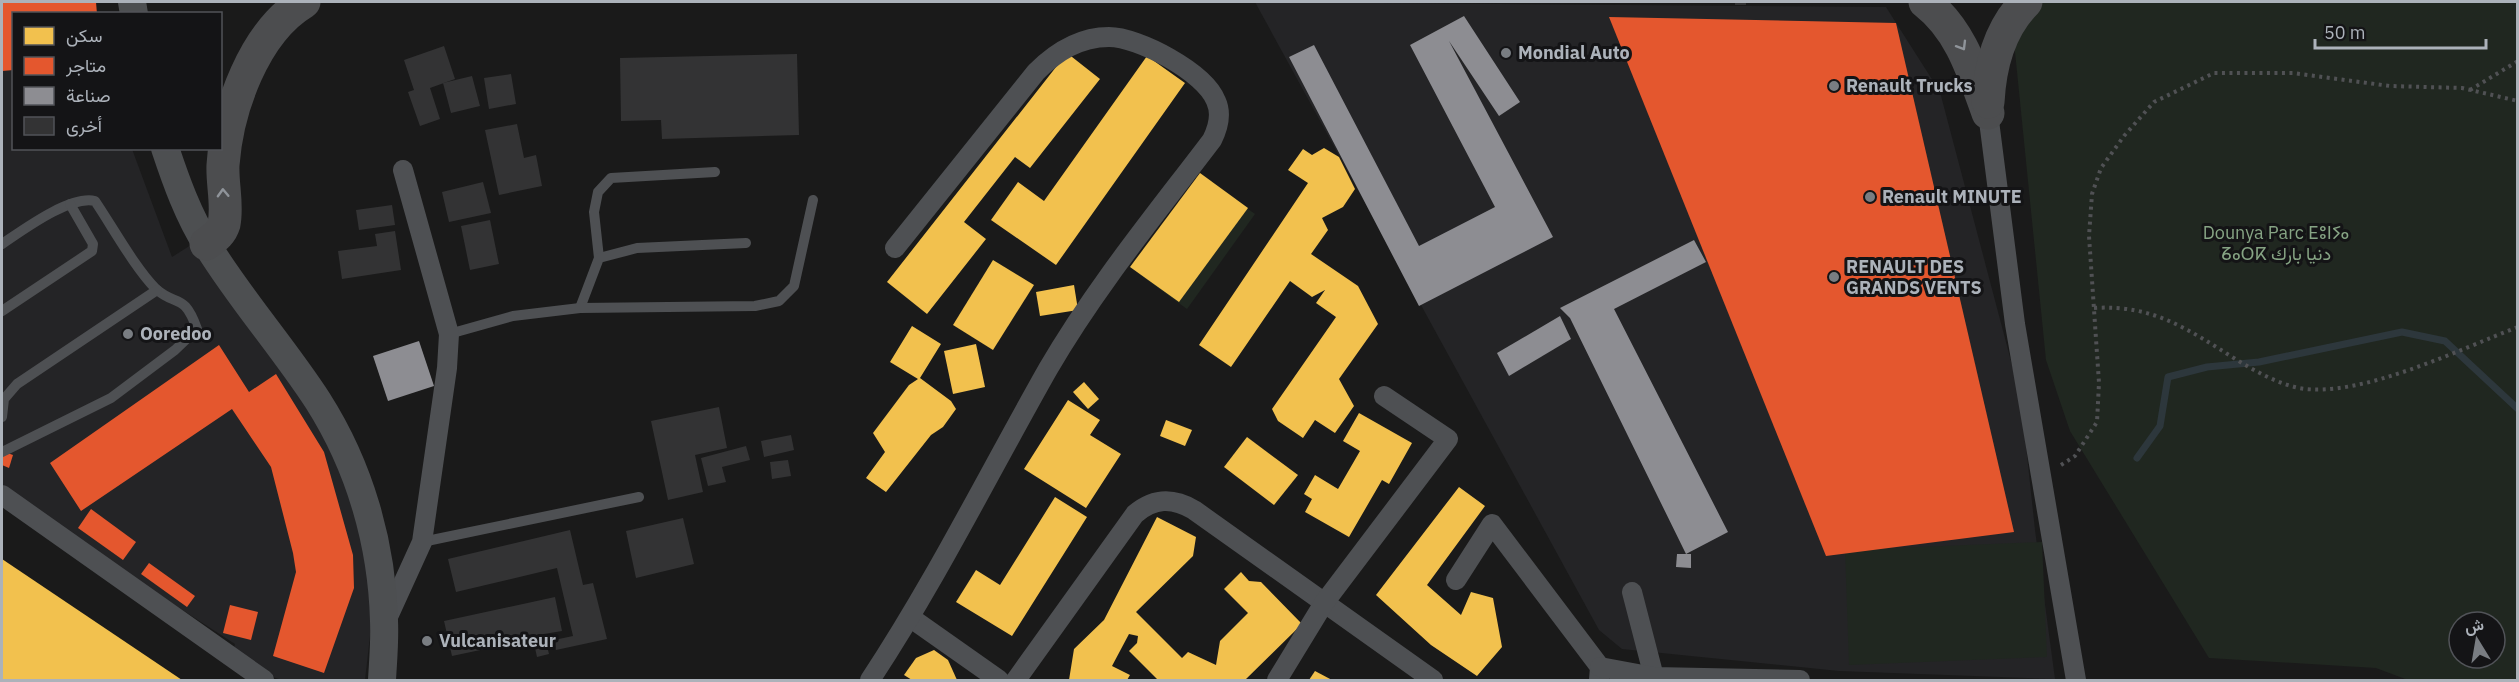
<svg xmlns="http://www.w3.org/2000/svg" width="2519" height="682" font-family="'IBM Plex Sans',Vazirmatn,'Noto Sans Tifinagh',sans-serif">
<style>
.built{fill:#242426}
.green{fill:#202720;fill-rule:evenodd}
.homes{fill:#f2c14e}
.shops{fill:#e4572e}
.industry{fill:#8d8d92}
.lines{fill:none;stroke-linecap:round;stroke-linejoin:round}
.stream{stroke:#2d373c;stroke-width:7}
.building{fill:#333334}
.path{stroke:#505154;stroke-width:4;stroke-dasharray:3 4.5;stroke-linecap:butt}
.service{stroke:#4e5053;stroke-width:10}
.minor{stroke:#4e5053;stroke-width:20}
.secondary{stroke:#4d4f51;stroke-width:28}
.motorway{stroke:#4c4d4f;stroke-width:33}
.oneway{stroke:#8f949a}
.poi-dot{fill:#797d82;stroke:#141416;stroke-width:2}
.labels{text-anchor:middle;stroke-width:6;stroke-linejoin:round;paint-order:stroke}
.poi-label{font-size:18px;font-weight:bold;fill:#acb2ba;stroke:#141416;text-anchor:start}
.park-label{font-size:18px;fill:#86a484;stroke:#141416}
</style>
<rect width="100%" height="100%" fill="#1a1a1a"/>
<g class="built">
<path d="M40,2h51l5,11 -82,1v134l118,1 40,108 19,-12 120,165 43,90 20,101 -9,79h-82l-54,-15 6,-21 -164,-106 -69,-54v-478z"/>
<path d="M1255,2l631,5 54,85 81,307 14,131 20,149 -216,-8 -217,-22 -23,-19z"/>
</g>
<g class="green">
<path d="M2010,2h507v678h-109l-32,-12 -167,-10 -139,-227 -24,-71zM2459,622h36v36h-36z"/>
<path d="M1207,180l48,34 -68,95 -48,-35z"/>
<path d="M2042,542l5,115 -198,8 -4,-115z"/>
</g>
<g class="homes">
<path d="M1067,53l33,26 -70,89 -15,-11 -51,65 22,17 -59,75 -40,-32z"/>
<path d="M1147,56l38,27 -129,182 -65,-45 27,-38 26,19z"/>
<path d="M1324,148l15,9 16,32 -12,18 -21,11 6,12 -17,24 47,32 20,38 -39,55 15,27 -19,27 -20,-13 -12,18 -25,-17 -6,-12 64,-92 -20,-14 9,-13 -13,7 -22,-16 -59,86 -32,-22 109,-162 -20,-13 15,-21 9,6z"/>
<path d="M1200,173l48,35 -69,94 -49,-35z"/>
<path d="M993,260l41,25 -41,65 -40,-25z"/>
<path d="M1074,285l4,25 -38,6 -4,-24z"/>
<path d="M912,326l29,18 -21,34 31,23 5,8 -13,18 -12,8 -45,57 -20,-14 19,-26 -12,-19 36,-48 9,-6 -28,-17z"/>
<path d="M976,344l9,43 -32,7 -9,-43z"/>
<path d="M1084,382l15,17 -11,10 -15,-17z"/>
<path d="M1068,400l32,20 -10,15 31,19 -35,54 -62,-39z"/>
<path d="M1359,413l53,30 -23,41 -7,-4 -33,57 -44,-25 7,-13 -8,-5 11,-19 23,14 22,-38 -17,-10z"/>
<path d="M1166,420l26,10 -7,16 -25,-10z"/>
<path d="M1247,437l51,38 -24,30 -50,-38z"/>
<path d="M1459,487l26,19 -58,79 34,30 10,-23 22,6 9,49 -25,29 -46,-31 -55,-50z"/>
<path d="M1055,497l32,20 -75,119 -56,-34 20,-32 24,15z"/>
<path d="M1157,517l39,20 -3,19 -57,56 46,46 6,-6 28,13 4,-24 28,-28 -24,-24 17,-17 8,9 12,1 41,42 -57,56h-87l-29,-29 8,-8 1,-7 -9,-2 -17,32 18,9 -3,5h-58l5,-31 30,-29z"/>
<path d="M2,559l180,121h-180z"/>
<path d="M934,650l14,10 9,20h-45l-8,-5 12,-17z"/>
<path d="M1315,671l17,9h-23z"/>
</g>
<g class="shops">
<path d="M2,2h94l1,12h-83v56l-12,1z"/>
<path d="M1609,17l287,6 118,509 -188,24z"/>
<path d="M219,345l30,47 27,-18 48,78 29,103 1,33 -30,85 -51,-17 23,-84 -3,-19 -22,-86 -39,-58 -151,102 -31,-48z"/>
<path d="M2,451l11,4 -4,13 -7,-3z"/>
<path d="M91,509l45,33 -13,18 -45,-32z"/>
<path d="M149,563l46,33 -8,11 -46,-33z"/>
<path d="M230,605l28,7 -7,28 -28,-7z"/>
</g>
<g class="industry">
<path d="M1464,16l56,86 -21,14 -50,-75 104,196 -134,69 -130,-249 25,-12 105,201 76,-39 -85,-162z"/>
<path d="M1694,240l12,22 -92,47 114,223 -42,22 -116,-236 -10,-10z"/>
<path d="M1560,316l11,23 -62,37 -12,-23z"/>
<path d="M419,341l15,45 -46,15 -15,-45z"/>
<path d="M1677,554h14v14l-15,-1z"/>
</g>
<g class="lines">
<path class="stream" d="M2137,458l23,-32 8,-49 39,-10 52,-5 143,-30 43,9 73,68"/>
</g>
<g class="building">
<rect x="1735" y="2" width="11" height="3"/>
<path d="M444,46l11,33 -25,9 10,31 -20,7 -12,-34 6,-2 -10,-30z"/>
<path d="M797,54l2,81 -137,4 -1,-19 -40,1 -1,-63z"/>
<path d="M511,74l5,30 -27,5 -5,-31z"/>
<path d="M472,76l8,30 -29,7 -8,-30z"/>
<path d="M517,124l7,34 12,-3 6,31 -43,9 -14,-65z"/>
<path d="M483,182l8,31 -42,9 -7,-30z"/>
<path d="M392,205l3,20 -36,5 -3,-20z"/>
<path d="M490,220l9,44 -29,6 -9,-44z"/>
<path d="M395,231l6,39 -59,9 -4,-28 39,-5 -2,-12z"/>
<path d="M719,407l8,41 -32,7 8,37 -35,8 -17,-79z"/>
<path d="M791,435l3,15 -30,7 -3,-16z"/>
<path d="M746,446l4,14 -28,7 4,15 -18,4 -7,-28z"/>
<path d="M788,460l3,16 -19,3 -2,-17z"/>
<path d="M683,518l11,46 -58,14 -10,-47z"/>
<path d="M570,530l13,55 10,-2 14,56 -51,11 -2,-10 19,-4 -16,-68 -101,24 -8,-33z"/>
<path d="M555,597l7,34 -18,3 5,20 -12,3 -4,-18 -81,17 -8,-35z"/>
</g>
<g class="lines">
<g class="path">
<path d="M2470,90l48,-29"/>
<path d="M2094,308c59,-4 95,22 143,52 20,12 39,23 62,28 60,11 161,-39 219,-61"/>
<path d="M2061,465l14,-9 22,-34 2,-39 -10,-147 3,-42 9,-26 23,-32 30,-34 60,-29h79l97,13 72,2 56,13"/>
</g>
<g class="service">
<path d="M2,244c21,-14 68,-49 93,-43 17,25 40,67 61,88 20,18 28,3 41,40l-22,21 -64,48 -109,54"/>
<path d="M599,258l-5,-46 4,-20 13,-14 104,-6"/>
<path d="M580,308l19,-50 38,-10 109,-5"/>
<path d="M2,311l90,-60 1,-7 -23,-40"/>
<path d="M449,334l64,-18 67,-8 175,-2 24,-5 15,-15 19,-86"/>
<path d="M2,417l2,-18 13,-15 140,-94"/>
<path d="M422,542l217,-45"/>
</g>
<g class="minor">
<path d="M1988,113l27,211 61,356"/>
<path d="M2,495l262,185"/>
<path d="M1456,580l36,-56 108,143 -1,13"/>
<path d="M1632,592l22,85"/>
<path d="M911,618l88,62"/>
<path d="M386,621l36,-79 25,-174 2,-34 -46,-164"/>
<path d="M1600,667l54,10 146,3"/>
<path d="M870,680c66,-100 119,-207 178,-311 47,-81 107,-154 164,-229 6,-12 10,-26 4,-39 -11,-29 -78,-64 -107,-64 -30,0 -53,15 -73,35l-141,176"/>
<path d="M1016,680l119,-166c19,-16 37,-17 59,-4l239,170"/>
<path d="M1277,680l47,-77 124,-164 -64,-43"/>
</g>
<g class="secondary">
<path d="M132,2l2,12"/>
<path d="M165,148c11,33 23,67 42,97 33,54 76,102 111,156 42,66 64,143 66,220 1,20 -1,40 -2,59"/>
</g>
<g class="motorway">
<path d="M1925,2c36,28 48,70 63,111"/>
<path d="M1988,102c2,-37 11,-73 38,-100"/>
<path d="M206,244c8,-6 15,-10 18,-20 4,-19 -2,-40 -1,-59 4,-56 31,-133 81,-163"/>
</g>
</g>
<defs><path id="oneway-chevron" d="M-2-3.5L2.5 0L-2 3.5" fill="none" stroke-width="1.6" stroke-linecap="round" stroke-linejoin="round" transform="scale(1.5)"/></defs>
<g class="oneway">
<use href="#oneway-chevron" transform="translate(1962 46) rotate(59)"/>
<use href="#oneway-chevron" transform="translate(223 193) rotate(-92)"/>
</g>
<g class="poi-dot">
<circle cx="1506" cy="53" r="6"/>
<circle cx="1834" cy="86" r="6"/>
<circle cx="1870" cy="197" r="6"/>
<circle cx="1834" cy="277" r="6"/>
<circle cx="128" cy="334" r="6"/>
<circle cx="427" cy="641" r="6"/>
</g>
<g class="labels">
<g class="poi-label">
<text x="1518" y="59">Mondial Auto</text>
<text x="1846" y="92">Renault Trucks</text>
<text x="1882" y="203">Renault MINUTE</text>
<text x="1846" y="273">RENAULT DES<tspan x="1846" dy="21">GRANDS VENTS</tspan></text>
<text x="140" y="340">Ooredoo</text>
<text x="439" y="647">Vulcanisateur</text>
</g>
<g class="park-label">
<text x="2276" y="239">Dounya Parc ⴹⵓⵏⵢⴰ<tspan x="2276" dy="21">ⵒⴰⵔⴽ دنيا بارك</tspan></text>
</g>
</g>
<rect width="2519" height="682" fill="none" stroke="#acb2ba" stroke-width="6"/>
<rect x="12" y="12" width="210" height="138" fill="#141416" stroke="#515358" stroke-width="1.5"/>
<rect x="24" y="27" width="30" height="18" fill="#f2c14e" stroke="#515358" stroke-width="1.5"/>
<text x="66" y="42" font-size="18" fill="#acb2ba">سكن</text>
<rect x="24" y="57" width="30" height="18" fill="#e4572e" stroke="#515358" stroke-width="1.5"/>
<text x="66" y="72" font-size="18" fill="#acb2ba">متاجر</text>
<rect x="24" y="87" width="30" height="18" fill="#8d8d92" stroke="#515358" stroke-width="1.5"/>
<text x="66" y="102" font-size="18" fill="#acb2ba">صناعة</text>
<rect x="24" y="117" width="30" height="18" fill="#333334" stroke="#515358" stroke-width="1.5"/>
<text x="66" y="132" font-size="18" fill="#acb2ba">أخرى</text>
<g transform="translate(2477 640) rotate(349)"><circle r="28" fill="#141416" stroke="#515358" stroke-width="1.5"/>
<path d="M0-4.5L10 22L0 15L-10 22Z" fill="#797d82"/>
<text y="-9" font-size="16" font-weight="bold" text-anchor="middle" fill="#acb2ba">ش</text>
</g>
<path d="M2315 39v9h171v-9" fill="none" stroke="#acb2ba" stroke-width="3"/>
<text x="2324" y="39" font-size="18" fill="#acb2ba" stroke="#141416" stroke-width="4.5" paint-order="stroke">50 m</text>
</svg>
